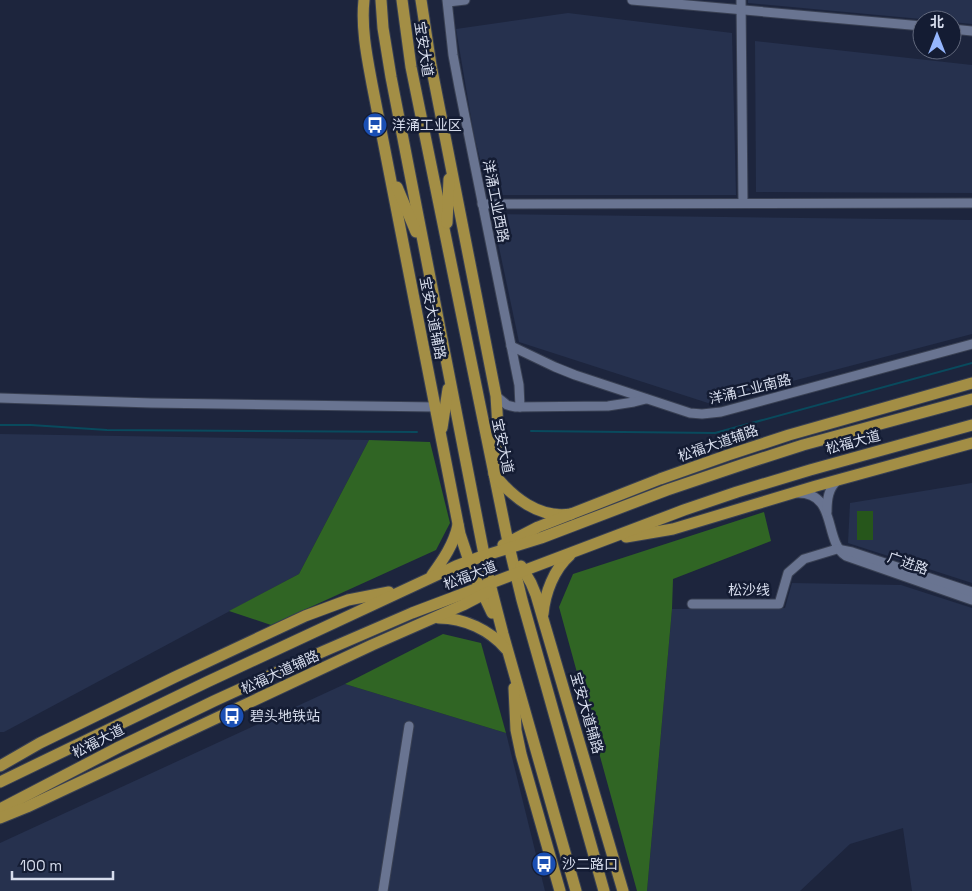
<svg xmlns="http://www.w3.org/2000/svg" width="972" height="891" font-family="'Space Grotesk','Noto Sans SC',sans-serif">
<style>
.built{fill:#26314e}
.green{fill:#26561b}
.forest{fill:#306524}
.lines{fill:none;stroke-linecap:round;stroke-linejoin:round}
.stream{stroke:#094a5d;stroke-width:2}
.minor-casing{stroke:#394053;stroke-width:11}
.major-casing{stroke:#394053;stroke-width:13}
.minor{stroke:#697491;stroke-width:9}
.major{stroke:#a38e45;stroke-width:11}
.labels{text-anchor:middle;stroke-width:5;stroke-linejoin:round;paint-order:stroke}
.street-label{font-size:14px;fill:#d7dded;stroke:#141c33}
.poi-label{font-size:14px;fill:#d7dded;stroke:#141c33;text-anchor:start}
</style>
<rect width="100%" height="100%" fill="#1d253d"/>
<g class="built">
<path d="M748,0h224v24l-20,-2v-2h-20l-184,-17z"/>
<path d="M568,13l164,20 4,162h-247l-15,-60 -18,-106z"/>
<path d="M755,41l217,24v128l-216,-1z"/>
<path d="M492,214l480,6v114l-264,69 -189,-61z"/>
<path d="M0,434l369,6 -70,134 -295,158h-4z"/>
<path d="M972,483v100l-124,-40 2,-40z"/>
<path d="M792,583l109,2 71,23v283h-60l-9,-63 -53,16 -50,47h-153l25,-282 113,-1z"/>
<path d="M345,684l161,49 39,158h-545v-48z"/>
</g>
<rect class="green" x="857" y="511" width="16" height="29"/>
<g class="forest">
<path d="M369,440l61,2 20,81 -14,27 -165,75 -42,-14 70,-37z"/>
<path d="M764,512l7,29 -98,38 -1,30 -25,282h-10l-78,-284 14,-33z"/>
<path d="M443,634l38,9 25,90 -161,-49z"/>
</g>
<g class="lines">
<g class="stream">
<path d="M0,425h31l76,5 310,2"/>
<path d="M531,431l184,2 257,-70"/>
</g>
<defs>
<g id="minor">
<path d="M447,0l6,55 6,32 60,298 1,22"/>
<path d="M632,0l290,26"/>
<path d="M741,0l2,203"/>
<path d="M448,2l17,-2"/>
<path d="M952,29l20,2"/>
<path d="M482,204l490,-1"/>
<path d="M511,346l44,21 20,8 115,38 12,1 19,-2 251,-68"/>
<path d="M496,396l11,9 8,2 93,-1 26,-4 12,-3"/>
<path d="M0,398l151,5 285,4"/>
<path d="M798,493c40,0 25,48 48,63l126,44"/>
<path d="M827,512c0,-12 1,-24 11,-32"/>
<path d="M692,604h87l9,-31 16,-14 33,-10 15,3 120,40"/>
<path d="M383,891l26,-165"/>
</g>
<g id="major">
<path d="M364,0c-3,28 3,57 8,84l88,450 13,39 19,40"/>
<path d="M381,0l2,28 8,49 98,503 14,54 73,257"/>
<path d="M402,0l9,67 97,475 14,58 82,291"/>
<path d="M421,0l10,65 65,331 2,31 -4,47c18,23 45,45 77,40"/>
<path d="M397,187l19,45"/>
<path d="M447,223l2,-44"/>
<path d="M442,428l6,-39"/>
<path d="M626,537l47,-8 143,-43 156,-43"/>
<path d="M503,545l35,-18 122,-48 68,-24 61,-20 183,-52"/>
<path d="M521,566l10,17 5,12 87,296"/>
<path d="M432,575c11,-15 22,-31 26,-50"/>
<path d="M543,614c2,-21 11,-45 27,-59"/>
<path d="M439,618c25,0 51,12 67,31"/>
<path d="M514,688l2,42 5,24 39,137"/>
<path d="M0,766l40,-23 135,-66 130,-61 43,-16 41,-8"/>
<path d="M0,782l207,-100 249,-116 24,-9 61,-19 126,-48 77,-26 59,-19 169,-46"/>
<path d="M0,809l119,-62 95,-46 94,-43 104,-45 272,-103 53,-18 73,-22 162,-45"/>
<path d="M0,818l27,-11 345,-162 91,-40 25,-13"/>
</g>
</defs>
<use href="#minor" class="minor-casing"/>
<use href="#major" class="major-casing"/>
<use href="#minor" class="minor"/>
<use href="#major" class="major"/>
</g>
<defs>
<symbol id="bus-disc" viewBox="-11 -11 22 22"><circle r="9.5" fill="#1a4fb4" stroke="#141c33"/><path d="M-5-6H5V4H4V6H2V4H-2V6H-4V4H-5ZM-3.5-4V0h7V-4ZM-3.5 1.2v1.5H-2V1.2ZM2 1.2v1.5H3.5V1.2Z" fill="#fff"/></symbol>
</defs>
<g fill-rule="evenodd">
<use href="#bus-disc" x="361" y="111" width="28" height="28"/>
<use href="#bus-disc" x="218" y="702" width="28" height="28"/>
<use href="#bus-disc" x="530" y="850" width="28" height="28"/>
</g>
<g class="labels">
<g class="street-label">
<text transform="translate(424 49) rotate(81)" y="5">宝安大道</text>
<text transform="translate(496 201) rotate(79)" y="5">洋涌工业西路</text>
<text transform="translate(433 318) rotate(79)" y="5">宝安大道辅路</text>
<text transform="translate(750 389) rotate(-14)" y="5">洋涌工业南路</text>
<text transform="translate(853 442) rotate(-15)" y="5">松福大道</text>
<text transform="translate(718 443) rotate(-19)" y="5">松福大道辅路</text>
<text transform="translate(503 446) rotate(78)" y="5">宝安大道</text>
<text transform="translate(908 563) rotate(19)" y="5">广进路</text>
<text transform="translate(470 575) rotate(-21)" y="5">松福大道</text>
<text x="749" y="595">松沙线</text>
<text transform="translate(280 672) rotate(-25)" y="5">松福大道辅路</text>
<text transform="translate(587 713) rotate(74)" y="5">宝安大道辅路</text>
<text transform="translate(98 741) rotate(-27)" y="5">松福大道</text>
</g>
<g class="poi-label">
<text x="392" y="130">洋涌工业区</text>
<text x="250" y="721">碧头地铁站</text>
<text x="562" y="869">沙二路口</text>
</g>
</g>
<g transform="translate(937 35)"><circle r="24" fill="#141c33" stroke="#62697d"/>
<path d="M0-4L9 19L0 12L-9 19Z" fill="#95b6fd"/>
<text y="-8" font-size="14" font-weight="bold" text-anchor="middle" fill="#d7dded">北</text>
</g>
<path d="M12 871v8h101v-8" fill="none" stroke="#d7dded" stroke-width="2.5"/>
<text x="20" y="871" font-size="15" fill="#d7dded" stroke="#141c33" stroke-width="4" paint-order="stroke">100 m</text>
</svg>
